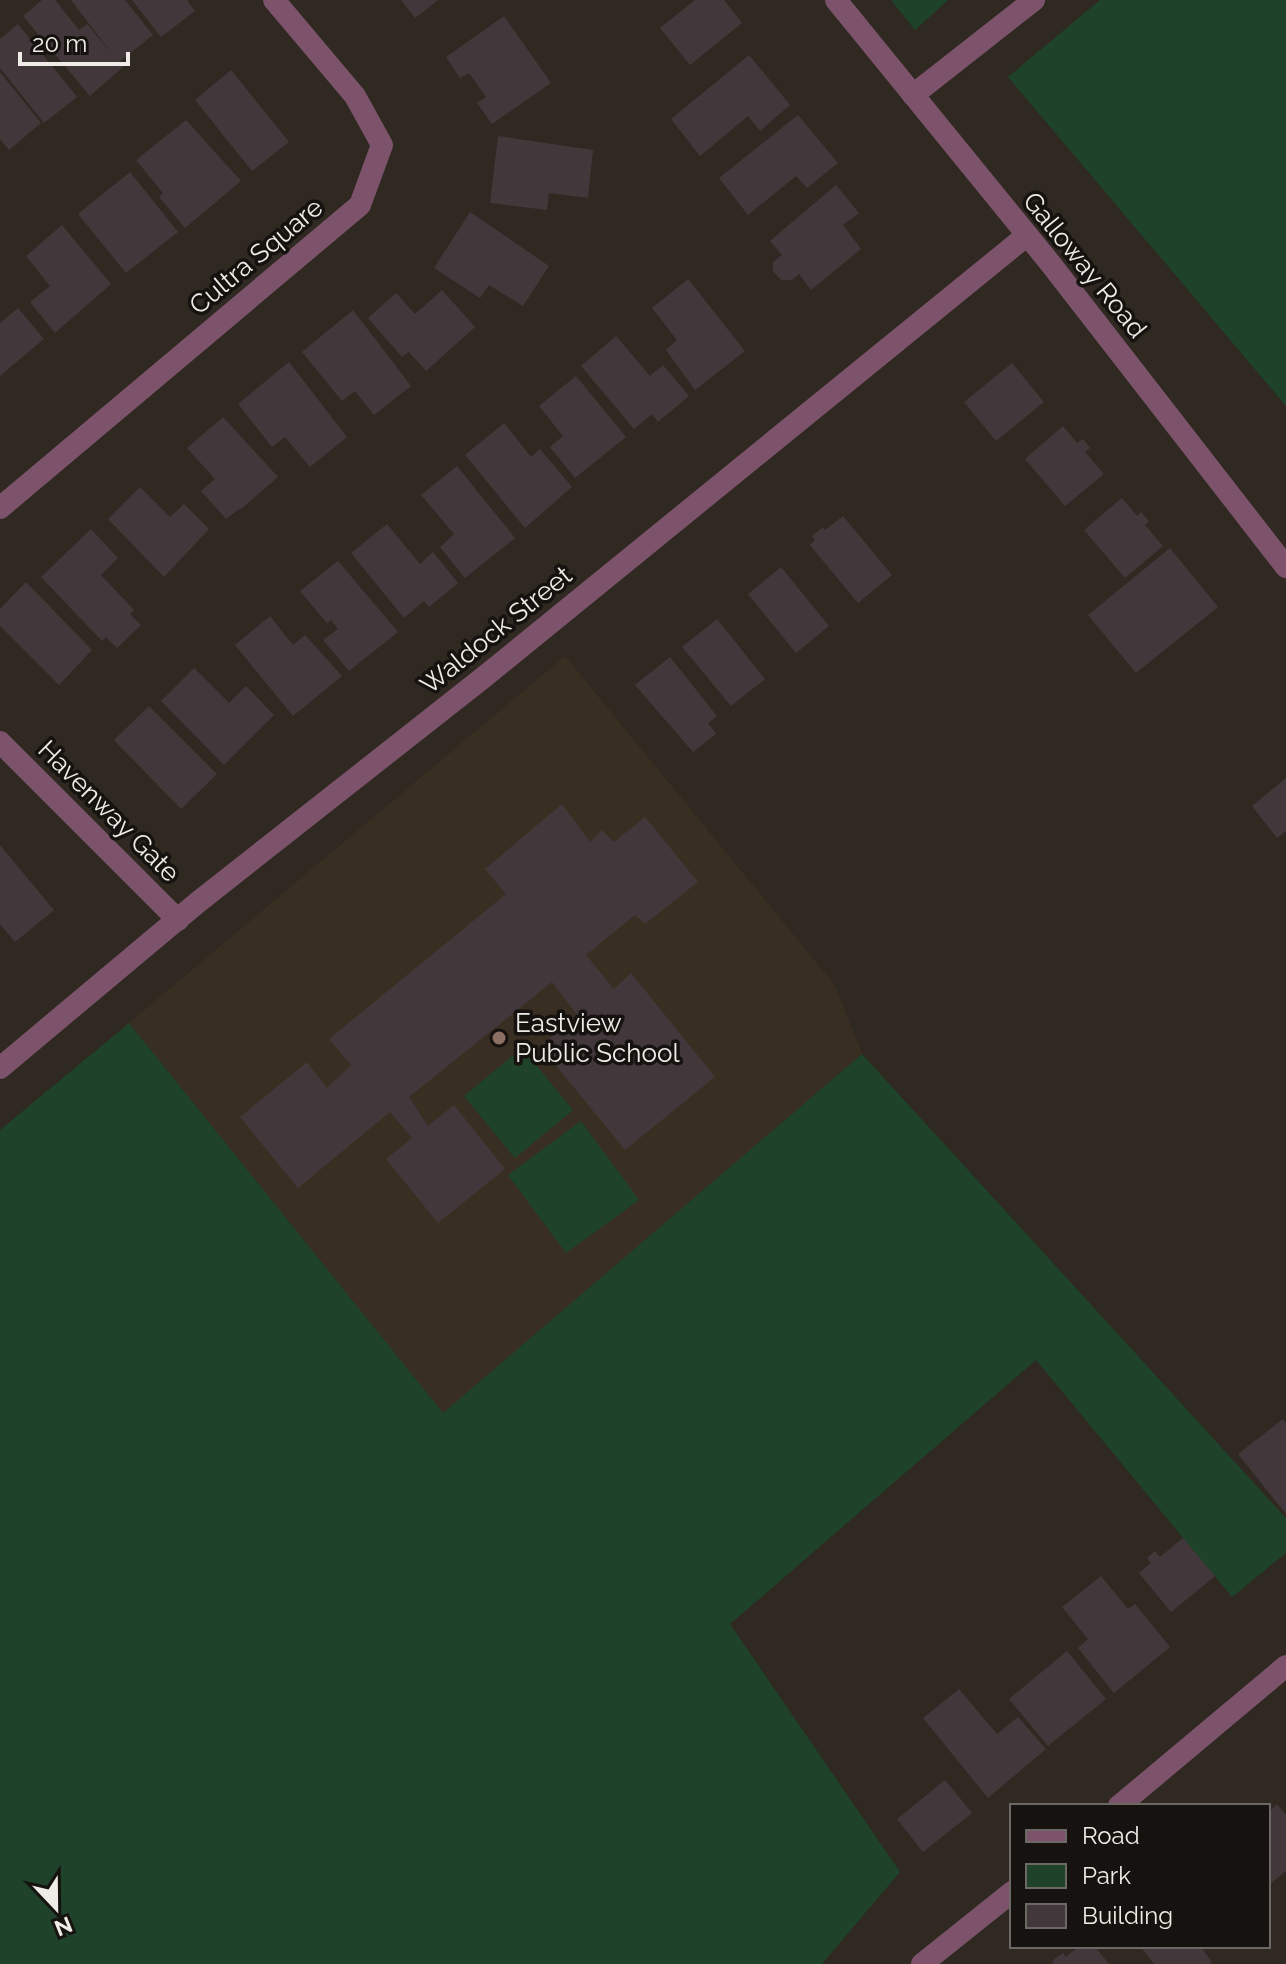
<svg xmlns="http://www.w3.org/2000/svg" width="1286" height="1964" font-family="Raleway,sans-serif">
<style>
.built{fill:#382f22}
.green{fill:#1e422a}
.building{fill:#42383b}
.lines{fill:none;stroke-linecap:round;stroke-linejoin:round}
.minor{stroke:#7d536b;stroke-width:22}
.tertiary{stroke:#7d536b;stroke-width:22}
.education-dot{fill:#8d6e63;stroke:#15120f;stroke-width:3}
.labels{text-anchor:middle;stroke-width:7;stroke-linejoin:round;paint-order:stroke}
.street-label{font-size:26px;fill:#efece7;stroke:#15120f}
.poi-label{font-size:26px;fill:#efece7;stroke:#15120f;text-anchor:start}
</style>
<rect width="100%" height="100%" fill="#2f2922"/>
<path class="built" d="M565,656l269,328 28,70 -419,360 -314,-391z"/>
<g class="green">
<path d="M891,0h57l-33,30z"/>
<path d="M1100,0h186v406l-278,-329z"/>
<path d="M129,1023l314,390 419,-359 424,464v35l-54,44 -196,-237 -306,264 170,248 -78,92h-822v-834z"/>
<path d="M522,1048l51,62 -58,48 -51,-62z"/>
<path d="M581,1121l58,79 -73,53 -58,-78z"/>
</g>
<g class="building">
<path d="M42,0h13l24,30 8,-6 26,31 -42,-55h54l28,35 -34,27 4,5 -33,29 -67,-80z"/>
<path d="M132,0h55l8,11 -34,26z"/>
<path d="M401,0h37l-23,18z"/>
<path d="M695,0h29l18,23 -52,42 -30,-37z"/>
<path d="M504,16l47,67 -59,41 -15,-21 9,-6 -17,-24 -9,5 -14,-21z"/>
<path d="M18,24l59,73 -33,26 -44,-55v-29z"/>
<path d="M749,55l41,50 -30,26 -12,-15 -48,40 -29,-37z"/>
<path d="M231,70l58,72 -37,29 -57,-71z"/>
<path d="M0,72l41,51 -32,27 -9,-11z"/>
<path d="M798,115l40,48 -31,25 -11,-12 -48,39 -29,-37z"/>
<path d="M186,120l55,61 -56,47 -26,-31 4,-4 -27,-33z"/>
<path d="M498,136l95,14 -5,48 -39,-5 -2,17 -57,-7z"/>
<path d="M130,172l48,60 -52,41 -48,-59z"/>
<path d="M836,185l23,28 -16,12 18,24 -50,41 -12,-16 -7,6h-11l-8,-9v-9l9,-7 -12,-14z"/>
<path d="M470,212l79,54 -26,40 -34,-21 -9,13 -46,-30z"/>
<path d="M62,225l49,59 -56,49 -25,-31 20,-16 -24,-30z"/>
<path d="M688,279l57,72 -50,39 -29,-40 11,-10 -25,-32z"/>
<path d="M442,290l33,37 -49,44 -17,-19 -7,5 -34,-39 28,-25 19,21z"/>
<path d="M18,308l26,31 -44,37v-53z"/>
<path d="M353,310l58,76 -37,29 -19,-24 -13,10 -40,-49z"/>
<path d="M616,336l34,40 13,-11 26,31 -31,26 -6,-8 -18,15 -53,-63z"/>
<path d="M289,362l58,75 -37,30 -25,-30 -13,10 -34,-43z"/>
<path d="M1012,363l32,39 -48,39 -32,-39z"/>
<path d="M576,376l50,61 -51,41 -25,-31 13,-11 -24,-30z"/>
<path d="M223,417l55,60 -38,33 -1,-1 -13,10 -25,-28 14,-12 -28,-31z"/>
<path d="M504,423l27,34 9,-8 32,38 -47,41 -60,-73z"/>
<path d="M1063,426l14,17 6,-4 7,9 -5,4 19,22 -39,32 -40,-47z"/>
<path d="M457,466l58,72 -50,40 -25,-31 14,-13 -33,-39z"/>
<path d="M140,487l30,30 14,-13 25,25 -45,48 -56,-58z"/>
<path d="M1122,498l15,18 4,-4 8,9 -4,4 18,21 -38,32 -41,-48z"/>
<path d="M843,516l49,59 -34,28 -48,-58 5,-5 -3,-4 11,-9 2,3z"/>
<path d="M387,524l33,40 13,-12 25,31 -29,24 -5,-6 -20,17 -53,-65z"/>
<path d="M91,529l27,29 -17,17 33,35 -4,4 11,11 -24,23 -11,-11 -4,4 -61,-64z"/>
<path d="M1170,548l48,59 -82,66 -48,-58z"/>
<path d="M338,561l60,71 -49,39 -26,-31 15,-11 -7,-9 -4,3 -27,-32z"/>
<path d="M781,567l48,59 -33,27 -48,-59z"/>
<path d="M26,582l66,68 -33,35 -59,-59v-17z"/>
<path d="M270,616l23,29 12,-10 37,41 -49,40 -58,-71z"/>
<path d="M717,619l48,60 -34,27 -49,-59z"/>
<path d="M670,657l47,59 -9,7 8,11 -23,18 -58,-67z"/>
<path d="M194,668l35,35 17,-17 28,29 -50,50 -63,-64z"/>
<path d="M149,706l68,68 -36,35 -67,-69z"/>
<path d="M1286,778v53l-9,7 -25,-32z"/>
<path d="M562,804l28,38 12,-12 12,12 31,-25 53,65 -53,42 -10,-9 -49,40 28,34 17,-16 84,104 -90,73 -85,-104 38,-30 -26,-34 -143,115 19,29 26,-21 51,64 -67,54 -52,-64 26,-21 -22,-26 -92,76 -58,-71 67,-55 20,26 24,-23 -22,-26 177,-145 -21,-25z"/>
<path d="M0,845l54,65 -39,32 -15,-18z"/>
<path d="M1283,1419l3,4v91l-48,-60z"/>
<path d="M1183,1538l32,38 -44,36 -32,-39 12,-10 -4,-5 8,-7 5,6z"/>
<path d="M1101,1576l27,33 7,-5 35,43 -56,46 -36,-45 10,-9 -26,-32z"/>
<path d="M1067,1651l39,48 -58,47 -39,-47z"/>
<path d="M959,1689l38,45 21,-17 28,32 -58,49 -65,-80z"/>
<path d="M945,1780l27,33 -49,39 -26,-33z"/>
<path d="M1277,1804l9,11v56l-18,15v-79l3,3z"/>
<path d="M1079,1946h15l15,18h-55l-2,-3 11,-8 3,4z"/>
<path d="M1140,1946h60l12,16 -3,2h-55z"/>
</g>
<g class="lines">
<g class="minor">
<path d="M913,95l121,-95"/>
<path d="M0,508l360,-303 22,-60 -27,-49 -81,-96"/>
<path d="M0,742l178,178"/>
<path d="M0,1068l197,-165 287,-226 542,-441"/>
<path d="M1119,1806l167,-140"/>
<path d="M922,1964l90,-72"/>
</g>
<path class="tertiary" d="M836,0l214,263 236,304"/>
</g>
<circle class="education-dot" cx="499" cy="1038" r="8"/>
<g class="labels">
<g class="street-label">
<text transform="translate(256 256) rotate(-40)" y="9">Cultra Square</text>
<text transform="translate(1085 265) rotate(51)" y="9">Galloway Road</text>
<text transform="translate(496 630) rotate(-39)" y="9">Waldock Street</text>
<text transform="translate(109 811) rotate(45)" y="9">Havenway Gate</text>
</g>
<g class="poi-label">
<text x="515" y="1032">Eastview<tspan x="515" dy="30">Public School</tspan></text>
</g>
</g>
<rect x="1010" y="1804" width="260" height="144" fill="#15120f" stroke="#6c6965" stroke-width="2"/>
<rect x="1026" y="1830" width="40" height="12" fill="#7d536b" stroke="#6c6965" stroke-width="2"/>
<text x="1082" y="1844" font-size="24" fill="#efece7">Road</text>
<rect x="1026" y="1864" width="40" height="24" fill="#1e422a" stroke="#6c6965" stroke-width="2"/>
<text x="1082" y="1884" font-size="24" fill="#efece7">Park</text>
<rect x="1026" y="1904" width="40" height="24" fill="#42383b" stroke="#6c6965" stroke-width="2"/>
<text x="1082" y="1924" font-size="24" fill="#efece7">Building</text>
<g transform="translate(56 1908) rotate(158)" stroke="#15120f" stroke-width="6" paint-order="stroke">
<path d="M0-6L14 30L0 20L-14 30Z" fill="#efece7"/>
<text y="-12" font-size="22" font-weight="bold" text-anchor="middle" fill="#efece7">N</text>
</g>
<path d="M20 52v12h108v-12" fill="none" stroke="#efece7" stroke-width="4"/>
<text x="32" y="52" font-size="24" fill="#efece7" stroke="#15120f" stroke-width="6" paint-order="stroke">20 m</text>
</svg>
